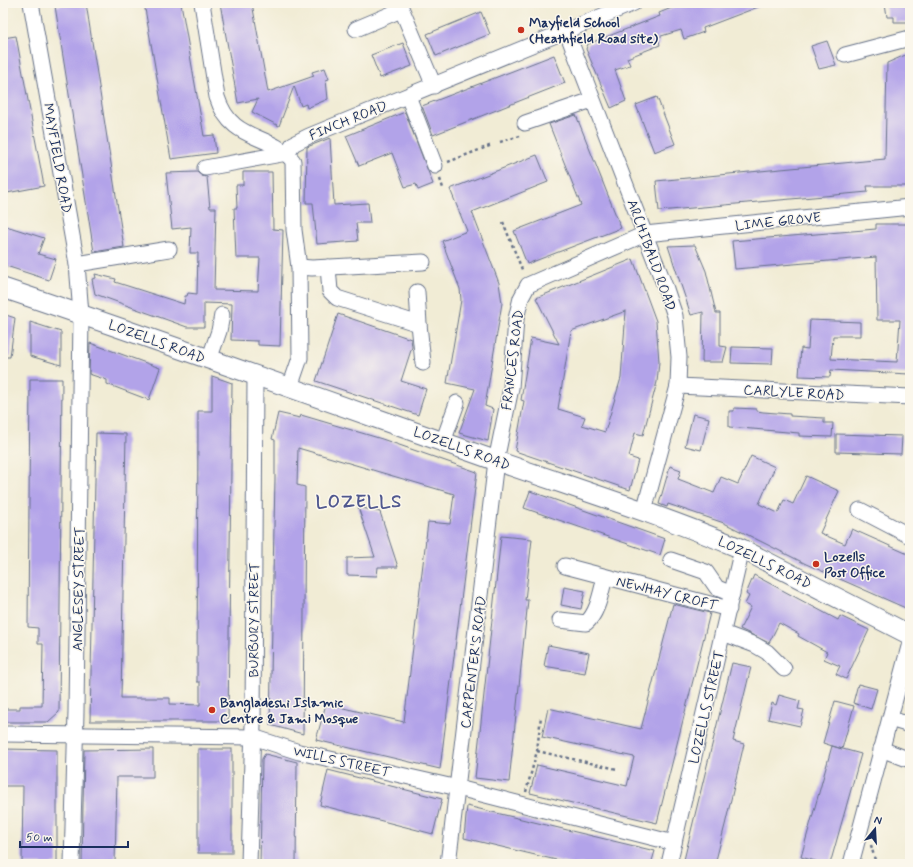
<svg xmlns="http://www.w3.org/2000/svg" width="913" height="867" font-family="Mynerve,sans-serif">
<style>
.building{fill:#b2a3e9;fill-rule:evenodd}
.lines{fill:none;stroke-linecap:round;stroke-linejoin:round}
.minor-casing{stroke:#667188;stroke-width:17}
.major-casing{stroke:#667188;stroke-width:21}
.path{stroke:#667188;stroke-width:2.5;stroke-dasharray:3 3;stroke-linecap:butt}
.minor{stroke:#fff;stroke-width:15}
.major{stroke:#fff;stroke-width:19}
.poi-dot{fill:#c8321e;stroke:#fbf7ec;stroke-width:1.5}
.labels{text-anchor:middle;stroke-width:3;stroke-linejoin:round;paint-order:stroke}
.poi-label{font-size:14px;font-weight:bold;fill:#1b2f5e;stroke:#fbf7ec;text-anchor:start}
.street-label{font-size:14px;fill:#1b2f5e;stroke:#fbf7ec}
.district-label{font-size:18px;font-weight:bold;letter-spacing:1px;fill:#50588f;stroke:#fbf7ec}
</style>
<rect width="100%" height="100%" fill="#fbf7ec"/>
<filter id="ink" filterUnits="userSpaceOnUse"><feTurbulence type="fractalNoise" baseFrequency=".025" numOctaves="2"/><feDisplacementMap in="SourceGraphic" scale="8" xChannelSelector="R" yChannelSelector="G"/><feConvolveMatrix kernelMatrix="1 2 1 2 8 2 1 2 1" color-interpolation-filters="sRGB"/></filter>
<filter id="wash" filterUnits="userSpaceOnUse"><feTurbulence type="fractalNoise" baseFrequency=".012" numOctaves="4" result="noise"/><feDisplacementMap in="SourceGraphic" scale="16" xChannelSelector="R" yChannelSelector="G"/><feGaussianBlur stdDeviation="0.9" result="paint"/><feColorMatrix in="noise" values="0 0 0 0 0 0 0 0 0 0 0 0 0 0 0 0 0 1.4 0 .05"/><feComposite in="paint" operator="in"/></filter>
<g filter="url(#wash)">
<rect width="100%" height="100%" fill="#f1ecd5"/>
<g id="blocks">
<g class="building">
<path d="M72,3h14l38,244 -30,5 -39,-246z"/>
<path d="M144,3h37l23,133 10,-1 2,18 -45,6z"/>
<path d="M220,3h32l16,89 46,-16 -2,-4 13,-4 4,11 -3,1 2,19 -21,9 -1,-4 -5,2 -7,-20 -15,40 -27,-14 6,-13 -20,4z"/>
<path d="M684,3l82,1 -63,24 1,4 -20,7 -3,-9 -23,7 2,8 -33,13 3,7 -15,5 11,31 -15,7 -25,-59 2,-5 72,-28 -1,-3z"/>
<path d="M885,3h25v19h-16v-5h-7z"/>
<path d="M481,12l9,22 -54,22 -9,-22z"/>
<path d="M16,36l28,150 -37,7 -4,-23v-132z"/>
<path d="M827,41l9,24 -17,4 -8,-23z"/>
<path d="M403,43l9,23 -32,12 -9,-23z"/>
<path d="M910,53v133h-43l1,6 -209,19 -3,-30 229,-22 2,-96z"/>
<path d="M554,55l11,28 -132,52 -11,-29z"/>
<path d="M657,97l18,47 -21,8 -18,-47z"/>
<path d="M405,112l28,72 -15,6 -2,-6 -11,3 -13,-34 -33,13 -13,-30z"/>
<path d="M576,115l45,113 -94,36 -13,-33 67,-26 -32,-81z"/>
<path d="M330,138l4,67 34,-2 2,20h-14l2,18 -41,3 -4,-41h-7l1,-56z"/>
<path d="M537,155l11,27 -76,30 27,71 3,20 -17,103 8,3 -5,32 -29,-8 16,-44 -28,-6 14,-83 -1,-11 -18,-48 25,-10 -17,-42z"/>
<path d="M197,172l5,4 5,1 3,31h6l-2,82 44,1 2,-33h-24l-2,-50h3l-1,-23h7v-13h29l1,57 10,1 -3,116 -22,-1v-4l-27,-1 1,-36 -28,-1v24h-17l-92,-33 -3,-15 4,-1 -1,-4 21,5 -1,3 69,22 1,-8h2l1,-3 9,1 1,-41h-8l1,-26 -19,2 -6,-56z"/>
<path d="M876,224h34l-1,150 -78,-4 -1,7 -31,-1 2,-28 7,1 2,-29 50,2v14h-27l-2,23 66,3 3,-42h-23l-1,-63 -141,12 -3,-28 144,-12z"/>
<path d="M3,225l41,13 -6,16 18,5 -7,21 -46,-15z"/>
<path d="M695,245l11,26 10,42h4v33l7,1 -4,15h-21l1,-50 -12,3 -23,-69z"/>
<path d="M633,259l23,62 3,41 -2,20 -14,53 -8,-2 -6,24 9,3 -8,30 -115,-39 9,-50 -3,-1 10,-62 28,6 -23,-46zM626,311l-5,67 -16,54 -23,-7 3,-8 -27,-8 13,-78z"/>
<path d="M3,314l12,4 -5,39h-7z"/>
<path d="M338,314l73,25 1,8 -11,34 25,8 -8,26 -102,-34z"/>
<path d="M30,322l31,10v33l-31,-9z"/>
<path d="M90,343l70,25 -11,32 -42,-16v-4l-18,-6z"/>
<path d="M732,347l41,1 -1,16 -41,-1z"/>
<path d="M212,376l20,7 -4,338h-138l6,-288 30,1 -5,264h49v6l30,1v-23h-3l1,-271h14z"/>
<path d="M30,379h32l-3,333 -11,10h-45v-13h17v-3h22l1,-62h-5v-16l-10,-1z"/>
<path d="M734,408l23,1v2l6,1 27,2v2l34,2v5h9l-1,14 -33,-1v-3l-70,-6v-16h5z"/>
<path d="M278,413l22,5 1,-3 81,24 95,33 -37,297 -124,-29 10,-36 78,18 24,-200 22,2 4,-30 -156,-46 -1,37 8,2 -2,247 -33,-9 5,-247v-38l-3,-1z"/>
<path d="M693,414l16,4 -8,32 -16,-4z"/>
<path d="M836,434l66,2 -1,18 -65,-2z"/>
<path d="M751,456l24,11 -16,37 19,9 6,-13 9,4 13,-28 33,15 -19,42 25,11 7,-15 58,26v55l-104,-46 -82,-41 -56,-19 -1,3 -8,-3 11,-38 11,4 -3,9 36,14 7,-16 17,7z"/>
<path d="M530,491l135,48 -5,16 -136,-47z"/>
<path d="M358,507l22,5 18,55h-20l-1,9 -30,-1v-17l28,-1z"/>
<path d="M501,536l31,3 -7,61h3l-19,182 -34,-4z"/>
<path d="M754,575l84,45 2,-4 29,14 -23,49 -10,-5 4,-8 -16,-7 3,-7 -29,-16 1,-2 -20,-11 -10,20 -29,-14 11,-22 -6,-3 4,-8 -3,-2z"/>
<path d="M564,587l21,4 -4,18 -20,-4z"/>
<path d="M673,604l37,9 -53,210 -127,-30 7,-28 90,21 7,-29 -92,-20 6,-29 93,21z"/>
<path d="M548,645l41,8 -4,20 -41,-7z"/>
<path d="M732,663l19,4 -18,74 11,3 -19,81 -10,39h-32z"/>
<path d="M858,684l19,5 -6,20 -18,-6z"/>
<path d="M779,695l21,6 -2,8 6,1 -4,16 -32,-7 4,-16 4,2z"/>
<path d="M835,701l19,5 -12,43 -19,-6z"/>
<path d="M832,746l29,8 -31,110h-4l-25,-7z"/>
<path d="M3,749l54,1v114h-35l1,-78h-20z"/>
<path d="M153,749v28h-36l-2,87h-33l2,-114z"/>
<rect x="198" y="749" width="34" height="104"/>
<path d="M265,754l32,8 -1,102h-36l2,-105z"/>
<path d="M328,770l114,29 -9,35 -113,-29z"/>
<path d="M467,806l188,45 -4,13h-78l-109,-26z"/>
</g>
</g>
</g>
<g filter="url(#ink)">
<use href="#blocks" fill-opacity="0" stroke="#667188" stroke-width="1"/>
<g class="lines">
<defs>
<g id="minor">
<path d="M31,3l46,261 4,50 -5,398 -4,152"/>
<path d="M202,3l15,94c15,47 52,34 76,64l1,69 5,37 1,91 -10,29"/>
<path d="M399,3l35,83"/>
<path d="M356,29l45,-19"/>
<path d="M566,30l100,259 9,27 4,41 -1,29 -34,125"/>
<path d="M845,55l65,-17"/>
<path d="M408,96l27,70"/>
<path d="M525,123l67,-23"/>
<path d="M287,153l6,-9 16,-8 325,-133"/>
<path d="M205,168l82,-15"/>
<path d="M77,264l92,-15"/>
<path d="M299,267l13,1 111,-6"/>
<path d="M328,267l2,24 7,7 82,26 -2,-32"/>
<path d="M419,324l4,39"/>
<path d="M209,360l10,-29 3,-16"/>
<path d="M678,386l232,11"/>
<path d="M443,442l14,-39"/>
<path d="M860,510l50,26"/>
<path d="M671,560l35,12 11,16 15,6"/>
<path d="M565,566l164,43"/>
<path d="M560,620l26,3c12,-10 15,-31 19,-46"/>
<path d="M723,633l32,12 12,7 17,17"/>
<path d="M890,719l20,6"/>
<path d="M3,734l250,3 46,15 159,36 216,55"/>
<path d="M881,749l29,11"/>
<path d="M249,864l4,-139 2,-349"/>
<path d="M448,864l48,-403 15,-73 5,-69 5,-21 7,-13 117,-51 265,-27"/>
<path d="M669,864l73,-315"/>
<path d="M851,864l59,-221"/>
</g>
<path id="major" d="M3,288c164,55 327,114 491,172 83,29 167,55 248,89l168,86"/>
</defs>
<use href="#minor" class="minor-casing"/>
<use href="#major" class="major-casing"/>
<g class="path">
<path d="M500,142l20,-6"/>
<path d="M448,162l44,-17"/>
<path d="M440,179l3,9"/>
<path d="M503,222l20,50"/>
<path d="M537,751l80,18"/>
<path d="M526,792l11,-41 4,-35"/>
<path d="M871,845l5,19"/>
</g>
<use href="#minor" class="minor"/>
<use href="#major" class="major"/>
</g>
</g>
<g class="poi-dot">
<circle cx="521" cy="30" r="4"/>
<circle cx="816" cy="564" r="4"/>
<circle cx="212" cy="710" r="4"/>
</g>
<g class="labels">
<g class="poi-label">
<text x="529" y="27">Mayfield School<tspan x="529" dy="16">(Heathfield Road site)</tspan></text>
<text x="824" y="561">Lozells<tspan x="824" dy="16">Post Office</tspan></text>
<text x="220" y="707">Bangladeshi Islamic<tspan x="220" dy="16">Centre &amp; Jami Mosque</tspan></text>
</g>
<g class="street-label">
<text transform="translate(348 120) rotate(-22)" y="5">FINCH ROAD</text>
<text transform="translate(58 158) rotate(80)" y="5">MAYFIELD ROAD</text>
<text transform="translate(778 221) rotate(-6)" y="5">LIME GROVE</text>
<text transform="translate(652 255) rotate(70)" y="5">ARCHIBALD ROAD</text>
<text transform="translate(157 341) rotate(20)" y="5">LOZELLS ROAD</text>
<text transform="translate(512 360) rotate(-83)" y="5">FRANCES ROAD</text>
<text transform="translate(794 392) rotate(3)" y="5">CARLYLE ROAD</text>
<text transform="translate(462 448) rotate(20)" y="5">LOZELLS ROAD</text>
<text transform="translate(765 562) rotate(26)" y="5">LOZELLS ROAD</text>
<text transform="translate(78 589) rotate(-89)" y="5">ANGLESEY STREET</text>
<text transform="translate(667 593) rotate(14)" y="5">NEWHAY CROFT</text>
<text transform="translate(253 620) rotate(-90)" y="5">BURBURY STREET</text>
<text transform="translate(473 662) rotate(-83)" y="5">CARPENTER'S ROAD</text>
<text transform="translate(706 707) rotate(-77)" y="5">LOZELLS STREET</text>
<text transform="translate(342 761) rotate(13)" y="5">WILLS STREET</text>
</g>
<g class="district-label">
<text x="359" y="507">LOZELLS</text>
</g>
</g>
<rect width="913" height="867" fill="none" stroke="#fbf7ec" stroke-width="16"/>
<g transform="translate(875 829) rotate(18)" stroke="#fbf7ec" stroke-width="3" paint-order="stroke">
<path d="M0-3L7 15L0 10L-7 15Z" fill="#1b2f5e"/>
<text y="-6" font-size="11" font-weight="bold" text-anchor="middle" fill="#1b2f5e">N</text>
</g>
<path d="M20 841v6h108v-6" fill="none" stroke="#1b2f5e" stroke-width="2"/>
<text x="26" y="841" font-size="12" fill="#1b2f5e" stroke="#fbf7ec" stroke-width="3" paint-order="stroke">50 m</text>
</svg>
